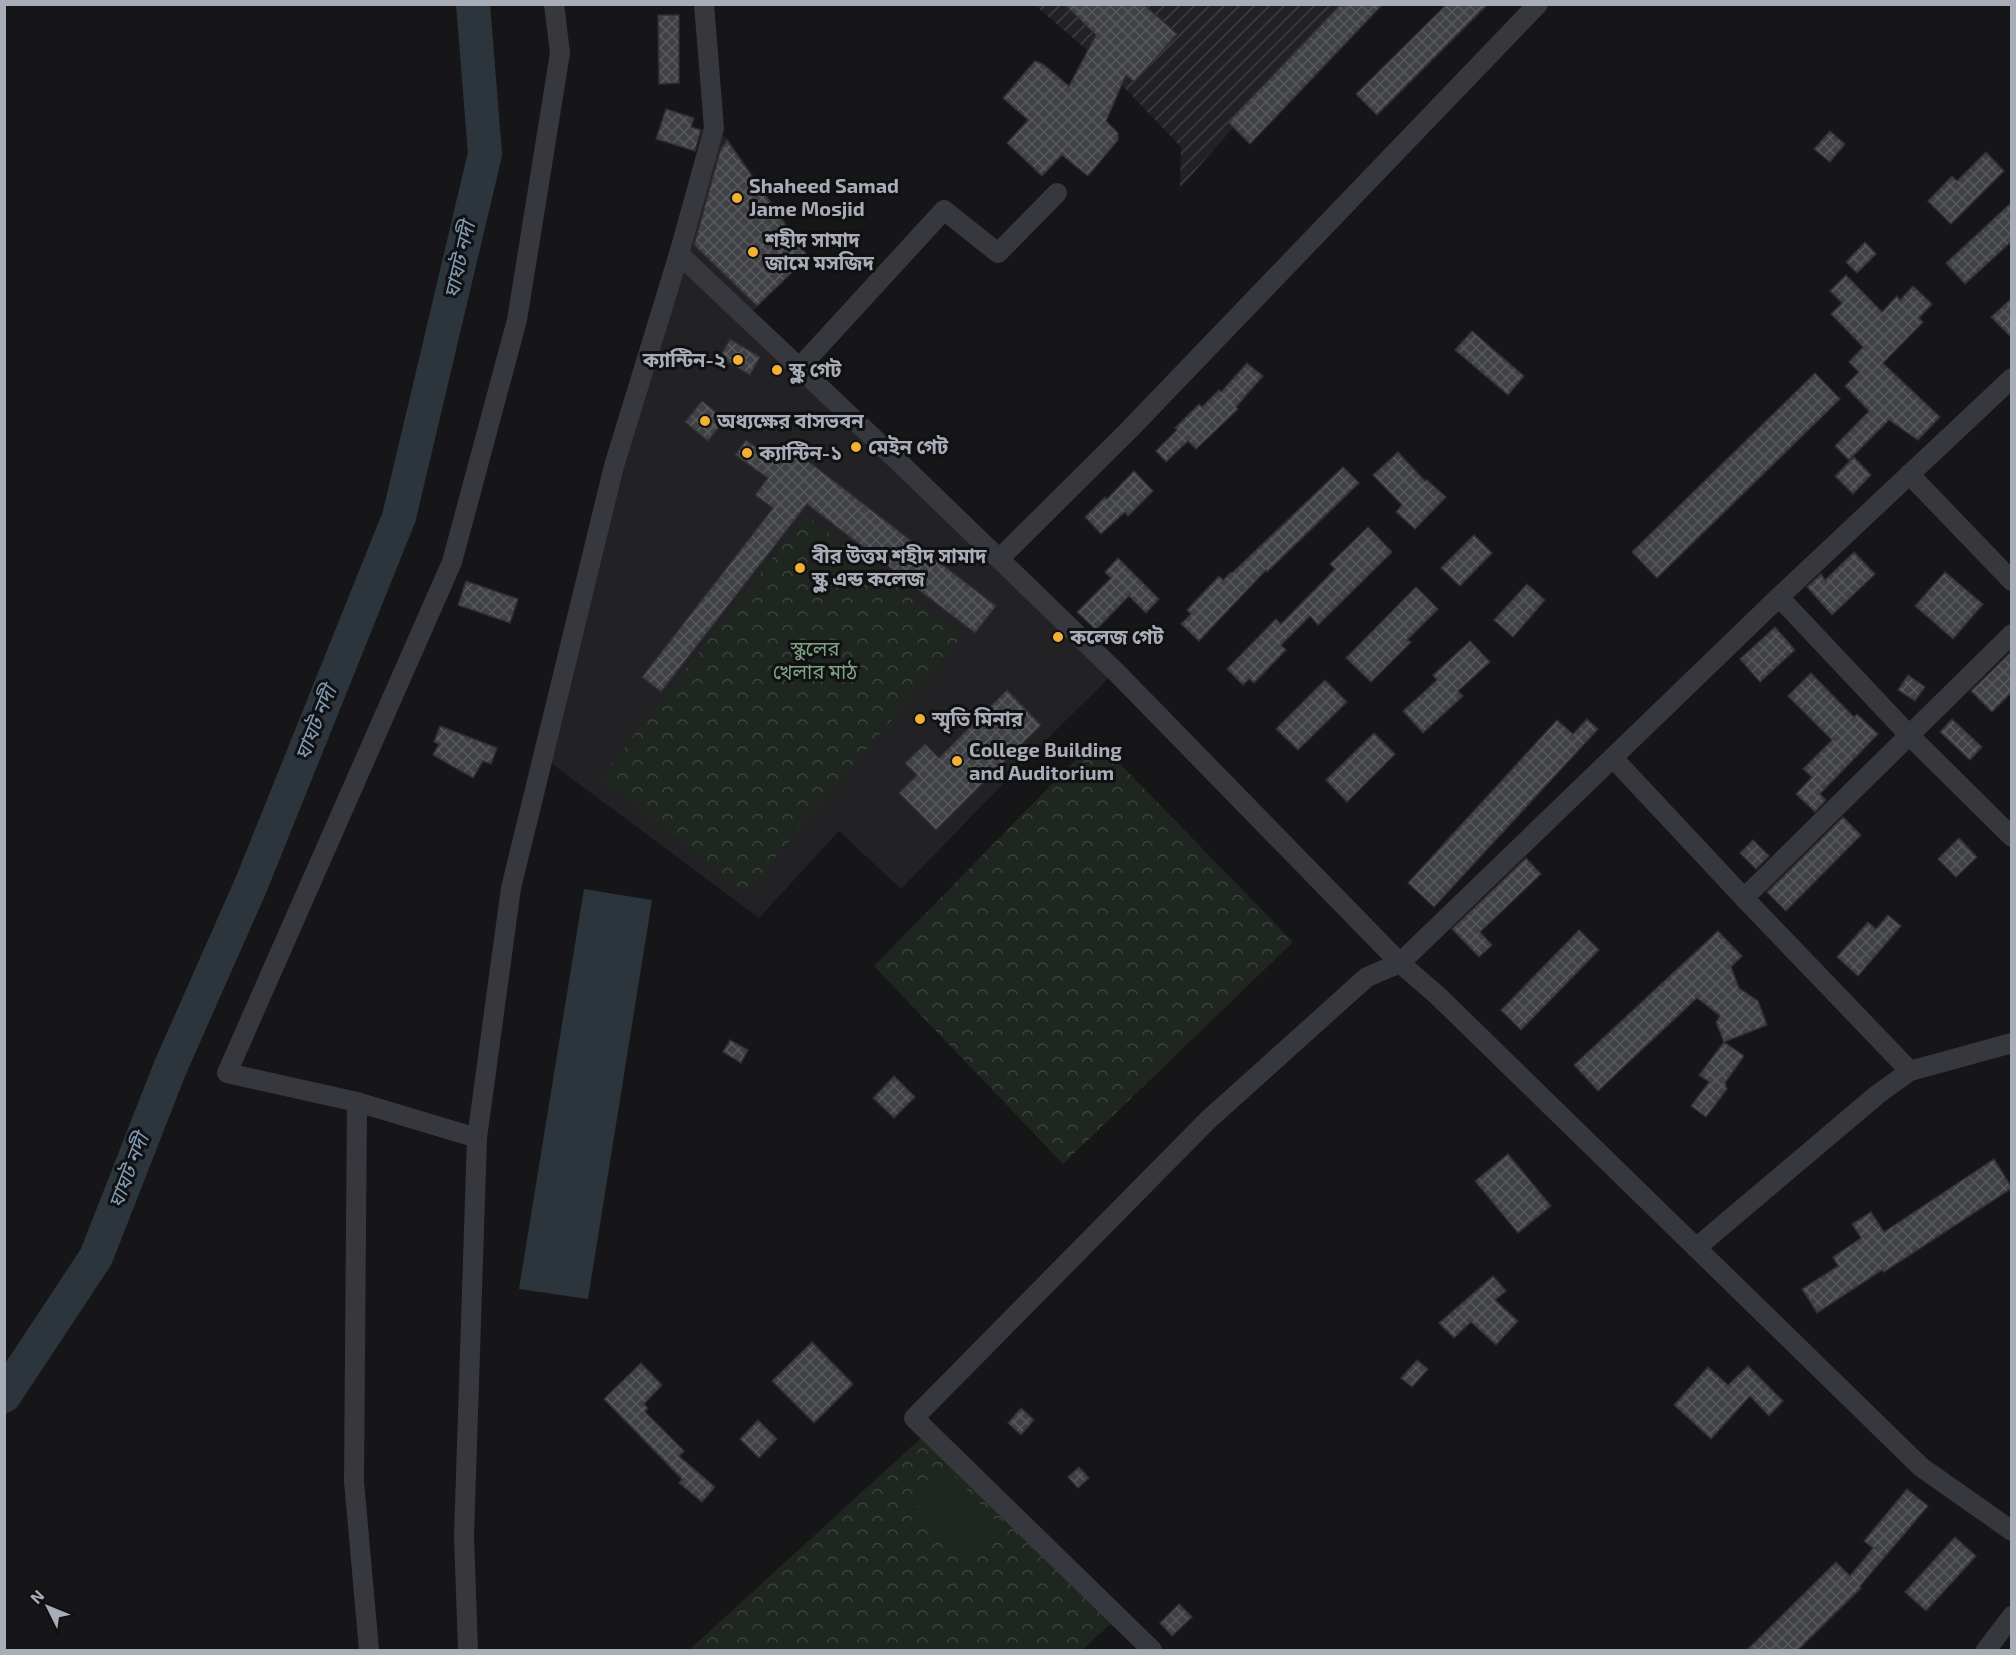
<svg xmlns="http://www.w3.org/2000/svg" width="2016" height="1655" font-family="'Exo 2','Noto Sans Bengali',sans-serif">
<style>
.built{fill:#222225}
.industrial{fill:url(#industrial-furrows)}
.park{fill:url(#park-crowns)}
.garden{fill:#1e261f}
.water{fill:#2c353c}
.lines{fill:none;stroke-linecap:round;stroke-linejoin:round}
.river{stroke:#2c353c;stroke-width:34}
.building{fill:url(#building-cross-hatch);stroke:#303034;stroke-width:1.5}
.street{stroke:#37383d;stroke-width:20}
.poi-dot{fill:#f2b134;stroke:#111113;stroke-width:2}
.labels{text-anchor:middle;stroke-width:6;stroke-linejoin:round;paint-order:stroke}
.poi-label{font-size:20px;font-weight:bold;fill:#a8adb8;stroke:#111113;text-anchor:start}
.park-label{font-size:20px;fill:#7fa381;stroke:#111113}
.water-label{font-size:21px;font-style:italic;fill:#7f9bb3;stroke:#111113}
</style>
<defs>
<pattern id="industrial-furrows" width="10" height="10" patternUnits="userSpaceOnUse" patternTransform="scale(1.5)"><rect width="10" height="10" fill="#222225"/><path d="M-1 1l2-2M0 10L10 0M9 11l2-2" fill="none" stroke="#3f3f43"/></pattern>
<pattern id="park-crowns" width="20" height="18" patternUnits="userSpaceOnUse" patternTransform="scale(1.5)"><rect width="20" height="18" fill="#1e261f"/><path d="M2 6a3 3 0 1 1 6 0M12 15a3 3 0 1 1 6 0" fill="none" stroke="#3c433d"/></pattern>
<pattern id="building-cross-hatch" width="8" height="8" patternUnits="userSpaceOnUse" patternTransform="scale(1.5)"><rect width="8" height="8" fill="#404145"/><path d="M0 0l8 8M0 8l8-8" fill="none" stroke="#595a5e"/></pattern>
</defs>
<rect width="100%" height="100%" fill="#161618"/>
<path class="built" d="M715,129l13,10 81,117 -62,61 369,354 -77,76 -138,142 -62,-58 -80,87 -215,-160z"/>
<path class="industrial" d="M1035,5h307l-162,183 1,-41 -86,-90z"/>
<g class="park">
<path d="M806,515l156,122 -217,256 -145,-114z"/>
<path d="M1096,739l197,203 -230,222 -189,-198z"/>
<path d="M921,1438l193,183 -32,29h-393z"/>
</g>
<path class="garden" d="M950,1471l56,61 -35,32 -56,-61z"/>
<path class="water" d="M584,889l68,11 -64,399 -69,-10z"/>
<g class="lines">
<path class="river" d="M4,1396l92,-139 74,-189 81,-183 148,-368 86,-363 -12,-150"/>
</g>
<g class="building">
<path d="M1064,4h79l34,30 -43,48 -8,-7 -20,46 12,12v7l-30,36 -26,-21 -20,21 -35,-33 21,-23 -25,-22 32,-37 8,3 26,22 27,-51z"/>
<path d="M1341,4h42l-133,140 -22,-22z"/>
<path d="M1447,4h41l-111,111 -21,-21z"/>
<path d="M658,15h21v68l-20,1z"/>
<path d="M666,109l28,9 -3,9 10,3 -6,21 -39,-12z"/>
<path d="M1830,131l15,13 -15,18 -16,-13z"/>
<path d="M727,140l81,117 -51,49 -63,-61 26,-94z"/>
<path d="M1986,152l18,19 -53,53 -23,-23 24,-25 5,5z"/>
<path d="M2012,202v39l-47,43 -19,-21z"/>
<path d="M1865,242l11,12 -19,19 -11,-11z"/>
<path d="M1846,275l36,37 15,-16 3,4 13,-14 19,18 -13,14 4,4 -40,41 57,54 -22,23 -29,-20 -40,40 -14,-14 34,-35 -24,-25 14,-14 -10,-10 14,-15 -32,-33 11,-11 -12,-12z"/>
<path d="M2012,298v40l-21,-21z"/>
<path d="M1472,331l52,45 -16,19 -53,-45z"/>
<path d="M730,339l30,18 -10,18 -30,-18z"/>
<path d="M1247,363l16,13 -27,31 2,2 -42,40 -8,-8 -22,21 -10,-11 21,-21 -2,-2 24,-24 3,3 17,-17 2,2z"/>
<path d="M1815,373l25,26 -183,179 -25,-26z"/>
<path d="M702,401l23,18 -17,22 -23,-19z"/>
<path d="M746,440l33,23 12,-15 205,158 -21,27 -168,-129 -146,188 -19,-15 131,-169 -18,-13 13,-17 -33,-23z"/>
<path d="M1398,452l27,29 2,-1 19,17 -31,32 -19,-17 6,-7 -29,-30z"/>
<path d="M1854,457l17,18 -18,19 -18,-18z"/>
<path d="M1343,467l16,16 -92,89 -1,-2 -67,71 -18,-17 10,-10 -4,-4 32,-34 4,4 8,-8 1,1z"/>
<path d="M1134,471l19,20 -25,25 -3,-4 -24,22 -16,-17 20,-20 2,2z"/>
<path d="M1368,527l24,25 -74,73 -8,-9 -29,29 5,5 -32,33 -5,-4 -6,6 -16,-16 49,-50 5,5 54,-55 -5,-5z"/>
<path d="M1474,535l18,18 -32,33 -19,-18z"/>
<path d="M1854,552l21,22 -43,41 -25,-28 14,-13 4,6z"/>
<path d="M1118,558l41,41 -13,14 -17,-17 -33,34 -19,-18 34,-34 -6,-6z"/>
<path d="M1945,572l38,32 -30,35 -38,-33z"/>
<path d="M466,581l52,18 -8,24 -52,-18z"/>
<path d="M1527,584l18,16 -32,37 -19,-17z"/>
<path d="M1416,587l22,22 -31,31 4,2 -40,40 -25,-24z"/>
<path d="M1775,627l20,23 -35,32 -20,-23z"/>
<path d="M1470,641l20,21 -32,29 5,5 -40,37 -20,-22 34,-31 -4,-5z"/>
<path d="M2012,651v41l-20,20 -21,-21z"/>
<path d="M1811,673l43,44 3,-3 21,20 -58,60 6,6 -11,12 -19,-18 16,-17 -9,-8 29,-29 -44,-44z"/>
<path d="M1908,675l17,12 -10,14 -17,-11z"/>
<path d="M1325,680l22,22 -49,48 -22,-21z"/>
<path d="M1007,690l34,35 -105,105 -37,-37 18,-18 -12,-12 20,-19 14,14z"/>
<path d="M1587,719l11,10 -164,178 -26,-24 149,-163 16,14z"/>
<path d="M1952,719l30,28 -12,13 -30,-28z"/>
<path d="M440,726l57,22 -6,16 -8,-3 -10,17 -40,-23 6,-11 -5,-2z"/>
<path d="M1374,733l21,21 -48,48 -21,-22z"/>
<path d="M1843,817l18,18 -75,76 -19,-19z"/>
<path d="M1959,838l18,19 -21,20 -18,-18z"/>
<path d="M1753,840l16,16 -13,13 -16,-16z"/>
<path d="M1526,858l15,16 -61,58 12,13 -13,12 -27,-28z"/>
<path d="M1888,915l13,11 -43,50 -21,-19 31,-35 8,7z"/>
<path d="M1579,930l20,20 -78,80 -20,-20z"/>
<path d="M1718,931l24,25 -11,11 8,21 19,13 9,24 -43,17 20,14 -19,27 2,6 -21,28 -15,-11 18,-24 -10,-7 25,-33 -8,-20 4,-6 -23,-18 -99,93 -24,-26z"/>
<path d="M730,1040l18,10 -7,13 -18,-11z"/>
<path d="M894,1076l21,21 -21,21 -21,-20z"/>
<path d="M1508,1154l43,52 -33,27 -43,-52z"/>
<path d="M1994,1159l18,29 -128,84 -2,-2 -65,43 -15,-24 36,-23 -5,-9 28,-19 -9,-14 19,-12 13,20z"/>
<path d="M1493,1276l13,15 -11,9 23,21 -22,24 -25,-23 -17,16 -15,-15z"/>
<path d="M812,1342l41,42 -39,39 -42,-42z"/>
<path d="M1417,1360l11,9 -16,18 -11,-9z"/>
<path d="M641,1363l21,22 -18,19 4,4 -3,4 39,39 -5,5 36,31 -13,15 -23,-19 3,-4 -78,-80z"/>
<path d="M1748,1366l35,35 -14,15 -19,-20 -39,43 -37,-34 34,-38 20,18z"/>
<path d="M1021,1408l13,12 -13,15 -13,-12z"/>
<path d="M758,1420l19,19 -18,19 -19,-19z"/>
<path d="M1079,1467l10,11 -11,10 -10,-11z"/>
<path d="M1907,1489l21,17 -68,80 1,2 -63,62h-51l89,-88 14,14 23,-28 -9,-7z"/>
<path d="M1955,1537l21,19 -50,55 -21,-19z"/>
<path d="M1179,1604l13,13 -20,19 -12,-13z"/>
</g>
<g class="lines">
<g class="street">
<path d="M679,254l222,210 216,209 283,290 37,32 484,472 91,64"/>
<path d="M799,368l145,-158 54,43 59,-60"/>
<path d="M1909,474l103,107"/>
<path d="M999,559l130,-129 409,-426"/>
<path d="M1779,597l131,139 102,101"/>
<path d="M1613,758l131,140 166,173"/>
<path d="M1744,898l268,-264"/>
<path d="M357,1102l120,36"/>
<path d="M1696,1248l182,-154 32,-23 102,-28"/>
<path d="M369,1650l-15,-169 3,-379 -130,-29 225,-511 65,-242 43,-267 -6,-49"/>
<path d="M468,1650l-4,-114 13,-398 34,-250 103,-422 65,-212 35,-126 -10,-124"/>
<path d="M1152,1650l-238,-232 294,-298 159,-143 33,-14 379,-366 233,-219"/>
<path d="M1986,1650l26,-34"/>
</g>
</g>
<g class="poi-dot">
<circle cx="737" cy="198" r="6"/>
<circle cx="753" cy="252" r="6"/>
<circle cx="738" cy="360" r="6"/>
<circle cx="777" cy="370" r="6"/>
<circle cx="705" cy="421" r="6"/>
<circle cx="856" cy="447" r="6"/>
<circle cx="747" cy="453" r="6"/>
<circle cx="800" cy="568" r="6"/>
<circle cx="1058" cy="637" r="6"/>
<circle cx="920" cy="719" r="6"/>
<circle cx="957" cy="761" r="6"/>
</g>
<g class="labels">
<g class="poi-label">
<text x="749" y="193">Shaheed Samad<tspan x="749" dy="23">Jame Mosjid</tspan></text>
<text x="765" y="247">শহীদ সামাদ<tspan x="765" dy="23">জামে মসজিদ</tspan></text>
<text x="726" y="367" text-anchor="end">ক্যান্টিন-২</text>
<text x="789" y="377">স্কুল গেট</text>
<text x="717" y="428">অধ্যক্ষের বাসভবন</text>
<text x="868" y="454">মেইন গেট</text>
<text x="759" y="460">ক্যান্টিন-১</text>
<text x="812" y="563">বীর উত্তম শহীদ সামাদ<tspan x="812" dy="23">স্কুল এন্ড কলেজ</tspan></text>
<text x="1070" y="644">কলেজ গেট</text>
<text x="932" y="726">স্মৃতি মিনার</text>
<text x="969" y="757">College Building<tspan x="969" dy="23">and Auditorium</tspan></text>
</g>
<g class="park-label">
<text x="815" y="656">স্কুলের<tspan x="815" dy="23">খেলার মাঠ</tspan></text>
</g>
<g class="water-label">
<text transform="translate(460 260) rotate(-77)" y="7">ঘাঘট নদী</text>
<text transform="translate(316 723) rotate(-68)" y="7">ঘাঘট নদী</text>
<text transform="translate(129 1171) rotate(-69)" y="7">ঘাঘট নদী</text>
</g>
</g>
<rect width="2016" height="1655" fill="none" stroke="#a8adb8" stroke-width="12"/>
<g transform="translate(48 1607) rotate(313)" stroke="#111113" stroke-width="4.5" paint-order="stroke">
<path d="M0-4.5L10 22L0 15L-10 22Z" fill="#a8adb8"/>
<text y="-9" font-size="16" font-weight="bold" text-anchor="middle" fill="#a8adb8">N</text>
</g>
</svg>
